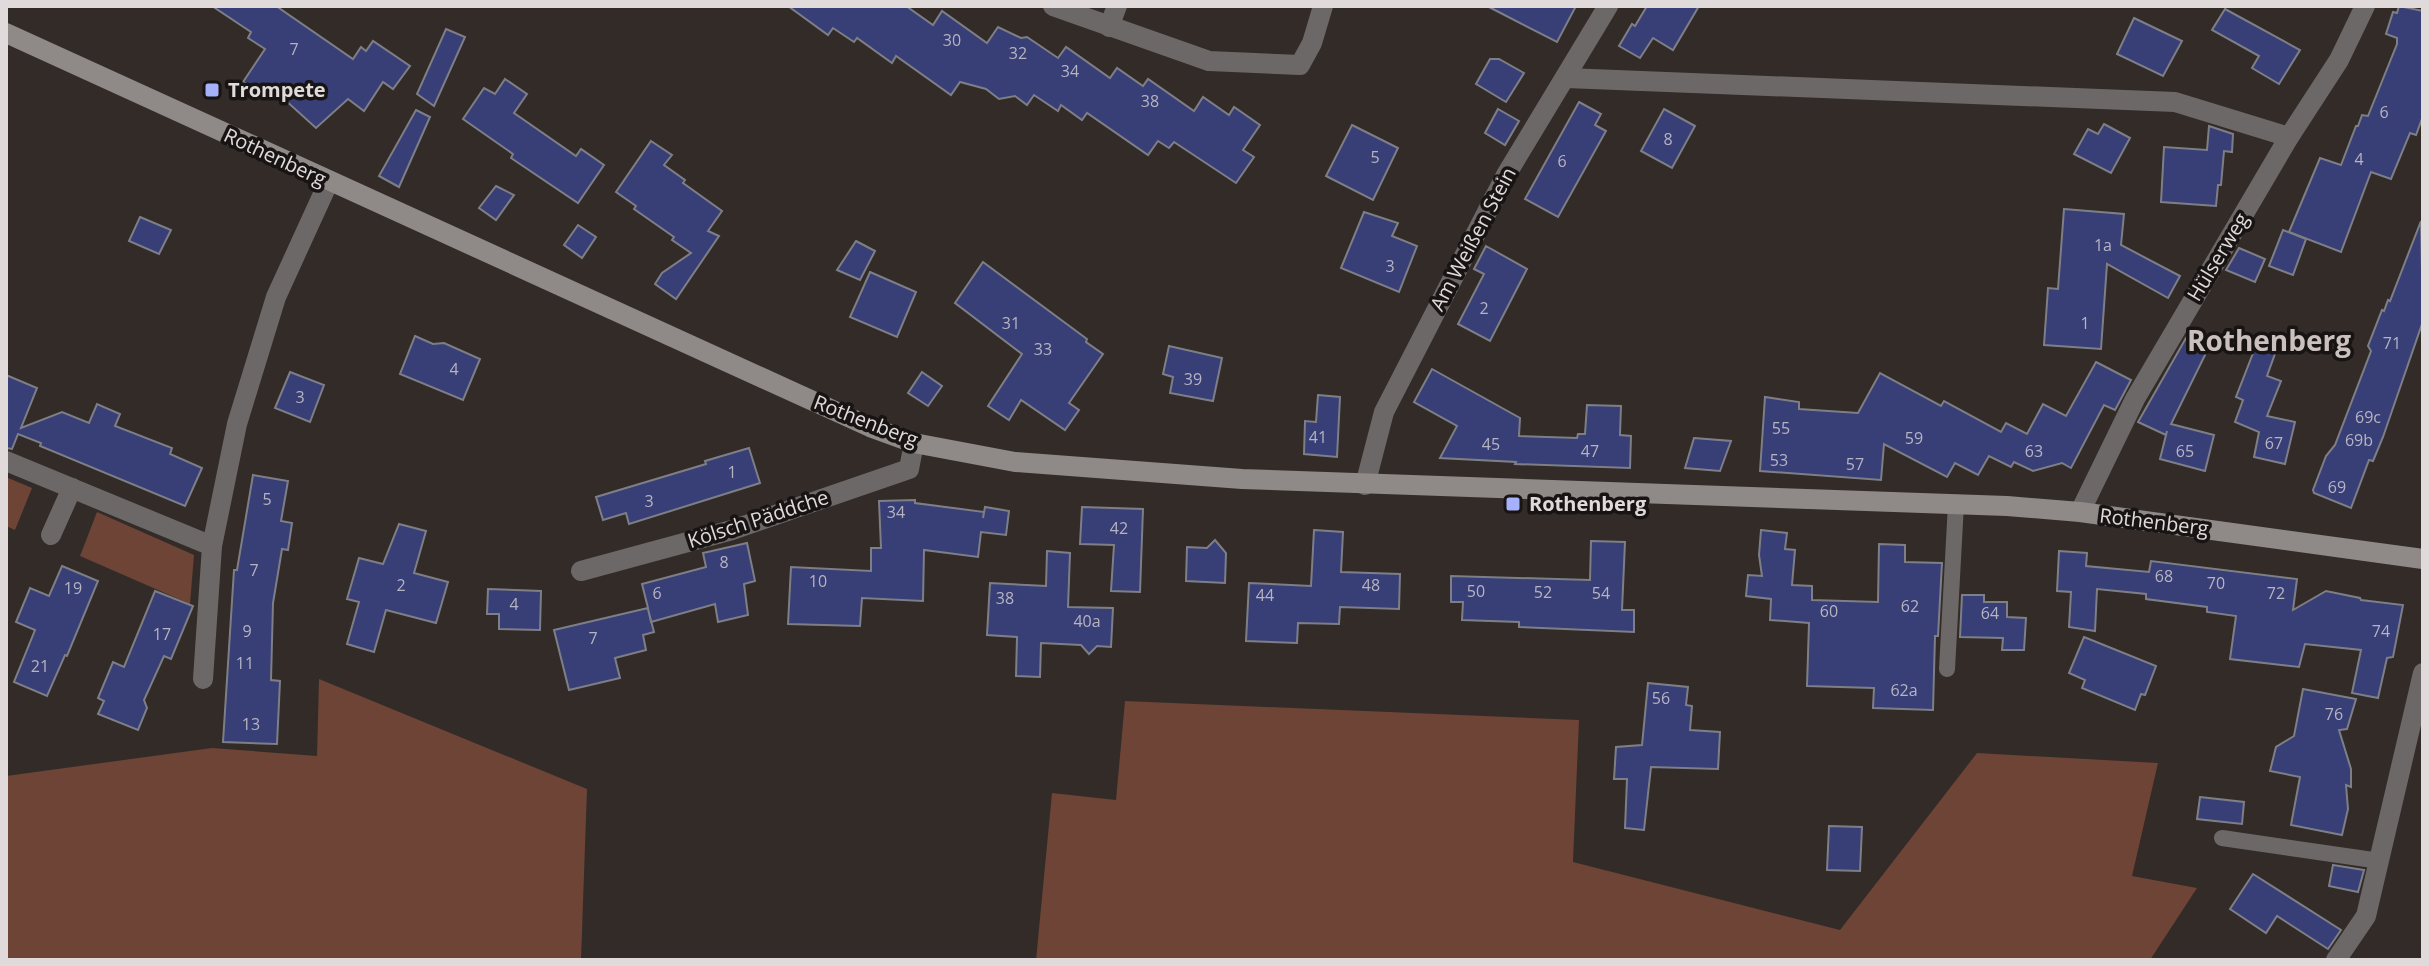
<svg xmlns="http://www.w3.org/2000/svg" width="2429" height="966" font-family="'Open Sans',sans-serif">
<style>
.green{fill:#6d4436}
.building{fill:#383e76;stroke:#7e7f86;stroke-width:2}
.lines{fill:none;stroke-linecap:round;stroke-linejoin:round}
.lane{stroke:#6c6867;stroke-width:16}
.street{stroke:#6c6867;stroke-width:20}
.secondary{stroke:#8f8987;stroke-width:20}
.poi-dot{fill:#a6b1fc;stroke:#171413;stroke-width:3}
.labels{text-anchor:middle;stroke-width:7;stroke-linejoin:round;paint-order:stroke}
.number-label{font-size:16px;fill:#b6b4c1}
.poi-label{font-size:20px;font-weight:bold;fill:#e0dbda;stroke:#171413;text-anchor:start}
.street-label{font-size:20px;fill:#e0dbda;stroke:#171413}
.district-label{font-size:28px;font-weight:bold;fill:#cac1be;stroke:#171413}
</style>
<rect width="100%" height="100%" fill="#322b28"/>
<g class="green">
<path d="M6,477l26,11 -17,42 -9,-4z"/>
<path d="M97,512l97,43 -4,49 -110,-48z"/>
<path d="M319,679l268,110 -6,171h-575v-184l206,-28 105,8z"/>
<path d="M1125,701l454,19 -6,142 267,68 137,-177 181,10 -26,113 65,12 -47,72h-1114l16,-167 64,7z"/>
</g>
<g class="building">
<path d="M212,6h64l77,53 8,-12 5,4 7,-10 37,25 -17,23 -10,-7 -19,29 -16,-12 -32,29 -43,-39 -4,6 -26,-13 22,-33 -17,-11 3,-6z"/>
<path d="M788,6h118l27,19 9,-14 45,32 11,-16 23,11 6,-1 31,21 8,-11 44,31 7,-10 26,18 5,-7 46,32 9,-14 26,18 5,-8 26,18 -17,25 11,7 -18,26 -62,-41 -5,6 -11,-7 -10,14 -61,-42 -5,7 -21,-15 -3,6 -24,-16 -7,10 -12,-9 -16,3 -13,-10 -26,-7 -9,13 -55,-39 -4,7 -35,-25 -3,4 -21,-14 -5,7z"/>
<path d="M1487,6h89l-19,36z"/>
<path d="M1647,6h52l-26,44 -20,-12 -13,20 -21,-12 13,-22 3,2z"/>
<path d="M2399,6l24,5v105l-7,19 -6,-2 -19,46 -20,-7 -30,80 -52,-20 31,-74 21,7 15,-39h2l4,-11 6,1 29,-72v-6l-11,-4 7,-22 4,1z"/>
<path d="M2225,9l75,41 -21,34 -27,-16 7,-12 -47,-26z"/>
<path d="M2134,18l48,23 -19,35 -46,-22z"/>
<path d="M446,29l19,8 -31,69 -17,-12z"/>
<path d="M1490,59h9l25,14 -18,29 -30,-18z"/>
<path d="M505,79l22,15 -13,19 62,43 5,-7 23,16 -26,38 -67,-45 2,-4 -50,-35 21,-31 11,6z"/>
<path d="M1579,102l22,12 -6,11 11,6 -48,86 -33,-18z"/>
<path d="M1498,109l21,12 -14,24 -20,-12z"/>
<path d="M1664,109l31,17 -23,42 -31,-17z"/>
<path d="M416,110l14,7 -31,70 -20,-11z"/>
<path d="M2104,124l26,14 -19,35 -37,-19 14,-25 10,5z"/>
<path d="M1352,125l46,23 -25,52 -47,-24z"/>
<path d="M2209,126l24,8 -1,18 -8,-1 -3,34h-3l-2,21 -55,-4 3,-55 43,3z"/>
<path d="M651,141l21,14 -8,10 21,15 -2,3 39,28 -14,20 11,5 -43,63 -21,-15 7,-11 29,-20 -19,-13 2,-3 -40,-28 2,-3 -20,-14z"/>
<path d="M496,186l18,9 -18,25 -17,-12z"/>
<path d="M2064,209l60,5 -3,31 59,31 -12,22 -61,-34 -6,85 -57,-4 4,-57 10,1z"/>
<path d="M1364,212l34,11 -6,13 25,10 -18,46 -58,-24z"/>
<path d="M140,217l31,13 -12,24 -30,-13z"/>
<path d="M2421,221l2,100 -40,116 -10,24 -4,-1 -18,48 -37,-15 -1,-3 13,-34 9,-11 36,-94 -3,-5 14,-36 2,1 4,-11 2,1z"/>
<path d="M578,225l18,12 -14,21 -18,-13z"/>
<path d="M2283,230l23,9 -13,36 -24,-9z"/>
<path d="M856,241l19,10 -15,29 -23,-10z"/>
<path d="M1486,246l41,23 -37,72 -32,-17 26,-50 -10,-5z"/>
<path d="M2239,248l26,11 -10,23 -29,-12z"/>
<path d="M983,262l104,77 -1,3 17,12 -34,49 10,7 -14,20 -44,-30 -12,20 -21,-14 34,-52 -67,-51z"/>
<path d="M870,272l46,20 -19,45 -47,-20z"/>
<path d="M415,336l18,8 11,-1 36,16 -17,41 -63,-26z"/>
<path d="M2186,338l22,11 -37,75 43,11 -9,36 -45,-12 7,-28 -1,4 -28,-13z"/>
<path d="M2257,343l19,8 -9,25 14,5 -14,35 28,6 -10,42 -31,-7 5,-25 -24,-10 8,-22 -7,-3z"/>
<path d="M1169,346l53,12 -9,43 -43,-8 3,-16 -10,-3z"/>
<path d="M2096,362l35,18 -16,30 -11,-5 -33,63 -9,-5 -29,8 -19,-9 -3,5 -22,-11 -11,19 -23,-12 -8,14 -63,-33 -3,36 -121,-9 5,-74 34,5v7l59,4 22,-40 61,33 3,-5 57,31 5,-9 21,11 16,-30 23,12z"/>
<path d="M1432,369l88,49 -1,18 58,2 1,-4h7l2,-29 34,1 -1,29 11,1 -1,32 -115,-4 1,-2 -76,-4 17,-32 -43,-24z"/>
<path d="M290,372l34,13 -14,37 -35,-14z"/>
<path d="M922,372l20,14 -14,20 -20,-13z"/>
<path d="M6,375l31,13 -16,40 41,-16 27,11 8,-19 23,10 -5,12 57,22 -2,6 32,14 -17,38 -145,-60 1,-3 -23,-9 -6,15 -6,-1z"/>
<path d="M1318,395l22,2 -3,60 -33,-3 1,-33 11,1z"/>
<path d="M1694,438l37,3 -11,30 -35,-3z"/>
<path d="M749,448l11,35 -131,41 -3,-11 -23,7 -7,-23 110,-33 -1,-3z"/>
<path d="M253,475l35,6 -7,40 11,2 -4,27 -6,-1 -9,54 -2,77 9,1 -3,63 -54,-2 11,-172h3z"/>
<path d="M915,500v3l69,9 -1,6 2,-11 24,4 -3,24 -25,-3 -3,25 -54,-7 -1,51 -61,-3 -2,28 -72,-2 3,-57 80,4v-23h10l-2,-47z"/>
<path d="M1082,507l61,2 -3,83 -29,-1 3,-46 -34,-1z"/>
<path d="M399,524l27,7 -12,42 34,9 -12,41 -50,-13 -12,42 -27,-8 12,-42 -12,-3 12,-41 24,6z"/>
<path d="M1314,530l29,2 -2,40 59,2 -1,35 -59,-2 -1,17 -41,-1 -1,20 -51,-2 3,-58 62,3z"/>
<path d="M1761,530l26,3 -2,16 10,1 -3,35 20,1v14l66,2 1,-58 26,1v17l37,1 -4,73h-3l-2,74 -60,-2 1,-20 -67,-2 2,-63 -39,-3 1,-21 -25,-3 2,-21 14,1 -3,-21z"/>
<path d="M1215,540l11,13 -1,30 -39,-2 1,-34 20,1z"/>
<path d="M1591,541l34,1 -3,68h12v22l-115,-5v-5l-57,-2 1,-18h-12v-26l139,4z"/>
<path d="M747,543l8,38 -11,3 4,31 -30,7 -3,-18 -64,18 -3,-13 6,23 -11,3 3,15 -31,8 5,20 -51,12 -15,-60 94,-22 -6,-24 64,-17 -3,-14z"/>
<path d="M1047,551l23,2 -2,54 45,1 -2,39 -14,-1 -8,8 -8,-9 -40,-2 -1,34 -24,-1 1,-39 -30,-2 3,-52 56,3z"/>
<path d="M2059,551l28,2 -1,13 63,6 2,-11 146,18 -4,31 33,-19 34,7 1,2 42,5 -10,52 -6,1 -9,40 -26,-5 9,-43 -56,-6 -6,23 -69,-8 6,-43 -29,-4v-5l-61,-8v-5l-49,-5 -2,42 -26,-4 2,-35 -14,-1z"/>
<path d="M62,566l36,15 -31,75 -2,-1 -18,41 -33,-14 21,-52 -19,-8 14,-34 19,8z"/>
<path d="M488,589l53,2 -1,39 -41,-1v-15h-12z"/>
<path d="M155,591l38,15 -22,53 -7,-3 -20,44 3,8 -9,22 -40,-16 6,-13 -6,-3 15,-36 11,5z"/>
<path d="M1962,595h22v7h23v15l19,1 -2,32h-22l1,-12 -43,-1z"/>
<path d="M2084,637l72,29 -11,29 -4,-1 -6,16 -53,-22 3,-8 -16,-7z"/>
<path d="M1648,683l40,4 -2,18 6,1 -2,24 30,2 -2,37 -67,-2 -7,63 -19,-2 2,-49h-13l2,-32 26,-2z"/>
<path d="M2303,689l53,10 -9,30 -8,1 12,39v18l-5,-2 2,24 -6,26 -51,-10 9,-48 -30,-6 6,-24 18,-11z"/>
<path d="M2200,797l44,5 -2,22 -45,-5z"/>
<path d="M1829,826l33,1 -2,44 -33,-1z"/>
<path d="M2333,865l31,5 -6,22 -29,-6z"/>
<path d="M2253,874l88,56 -13,19 -51,-33 -11,17 -36,-24z"/>
</g>
<g class="lines">
<g class="lane">
<path d="M1947,669l9,-165"/>
<path d="M2222,838l158,23"/>
</g>
<g class="street">
<path d="M1053,6l156,55 91,4 12,-22 11,-37"/>
<path d="M1109,27l8,-21"/>
<path d="M1566,78l609,24 114,35"/>
<path d="M6,461l206,85 -9,133"/>
<path d="M1365,485l19,-73 122,-237 102,-169"/>
<path d="M2080,512l55,-113 154,-262 50,-77 26,-54"/>
<path d="M51,535l21,-47"/>
<path d="M212,546l25,-122 39,-127 53,-116"/>
<path d="M581,571l151,-41 177,-61 5,-26"/>
<path d="M2336,960l30,-44 57,-243"/>
</g>
<path class="secondary" d="M6,33l864,394 44,16 101,19 227,17 765,27 73,6 343,47"/>
</g>
<g class="poi-dot">
<rect x="204" y="82" width="16" height="16" rx="4"/>
<rect x="1505" y="496" width="16" height="16" rx="4"/>
</g>
<g class="labels">
<g class="number-label">
<text x="952" y="46">30</text>
<text x="294" y="55">7</text>
<text x="1018" y="59">32</text>
<text x="1070" y="77">34</text>
<text x="1150" y="107">38</text>
<text x="2384" y="118">6</text>
<text x="1668" y="145">8</text>
<text x="1375" y="163">5</text>
<text x="2359" y="165">4</text>
<text x="1562" y="167">6</text>
<text x="2103" y="251">1a</text>
<text x="1390" y="272">3</text>
<text x="1484" y="314">2</text>
<text x="1011" y="329">31</text>
<text x="2085" y="329">1</text>
<text x="2392" y="349">71</text>
<text x="1043" y="355">33</text>
<text x="454" y="375">4</text>
<text x="1193" y="385">39</text>
<text x="300" y="403">3</text>
<text x="2368" y="423">69c</text>
<text x="1781" y="434">55</text>
<text x="1318" y="443">41</text>
<text x="1914" y="444">59</text>
<text x="2359" y="446">69b</text>
<text x="2274" y="449">67</text>
<text x="1491" y="450">45</text>
<text x="1590" y="457">47</text>
<text x="2034" y="457">63</text>
<text x="2185" y="457">65</text>
<text x="1779" y="466">53</text>
<text x="1855" y="470">57</text>
<text x="732" y="478">1</text>
<text x="2337" y="493">69</text>
<text x="267" y="505">5</text>
<text x="649" y="507">3</text>
<text x="896" y="518">34</text>
<text x="1119" y="534">42</text>
<text x="724" y="568">8</text>
<text x="254" y="576">7</text>
<text x="2164" y="582">68</text>
<text x="818" y="587">10</text>
<text x="2216" y="589">70</text>
<text x="401" y="591">2</text>
<text x="1371" y="591">48</text>
<text x="73" y="594">19</text>
<text x="1476" y="597">50</text>
<text x="1543" y="598">52</text>
<text x="657" y="599">6</text>
<text x="1601" y="599">54</text>
<text x="2276" y="599">72</text>
<text x="1265" y="601">44</text>
<text x="1005" y="604">38</text>
<text x="514" y="610">4</text>
<text x="1910" y="612">62</text>
<text x="1829" y="617">60</text>
<text x="1990" y="619">64</text>
<text x="1087" y="627">40a</text>
<text x="247" y="637">9</text>
<text x="2381" y="637">74</text>
<text x="162" y="640">17</text>
<text x="593" y="644">7</text>
<text x="245" y="669">11</text>
<text x="40" y="672">21</text>
<text x="1904" y="696">62a</text>
<text x="1661" y="704">56</text>
<text x="2334" y="720">76</text>
<text x="251" y="730">13</text>
</g>
<g class="poi-label">
<text x="228" y="97">Trompete</text>
<text x="1529" y="511">Rothenberg</text>
</g>
<g class="street-label">
<text transform="translate(275 157) rotate(25)" y="7">Rothenberg</text>
<text transform="translate(1473 239) rotate(-62)" y="7">Am Weißen Stein</text>
<text transform="translate(2218 257) rotate(-59)" y="7">Hülserweg</text>
<text transform="translate(866 421) rotate(21)" y="7">Rothenberg</text>
<text transform="translate(758 519) rotate(-18)" y="7">Kölsch Päddche</text>
<text transform="translate(2154 522) rotate(7)" y="7">Rothenberg</text>
</g>
<g class="district-label">
<text x="2269" y="351">Rothenberg</text>
</g>
</g>
<rect width="2429" height="966" fill="none" stroke="#e0dbda" stroke-width="16"/>
</svg>
